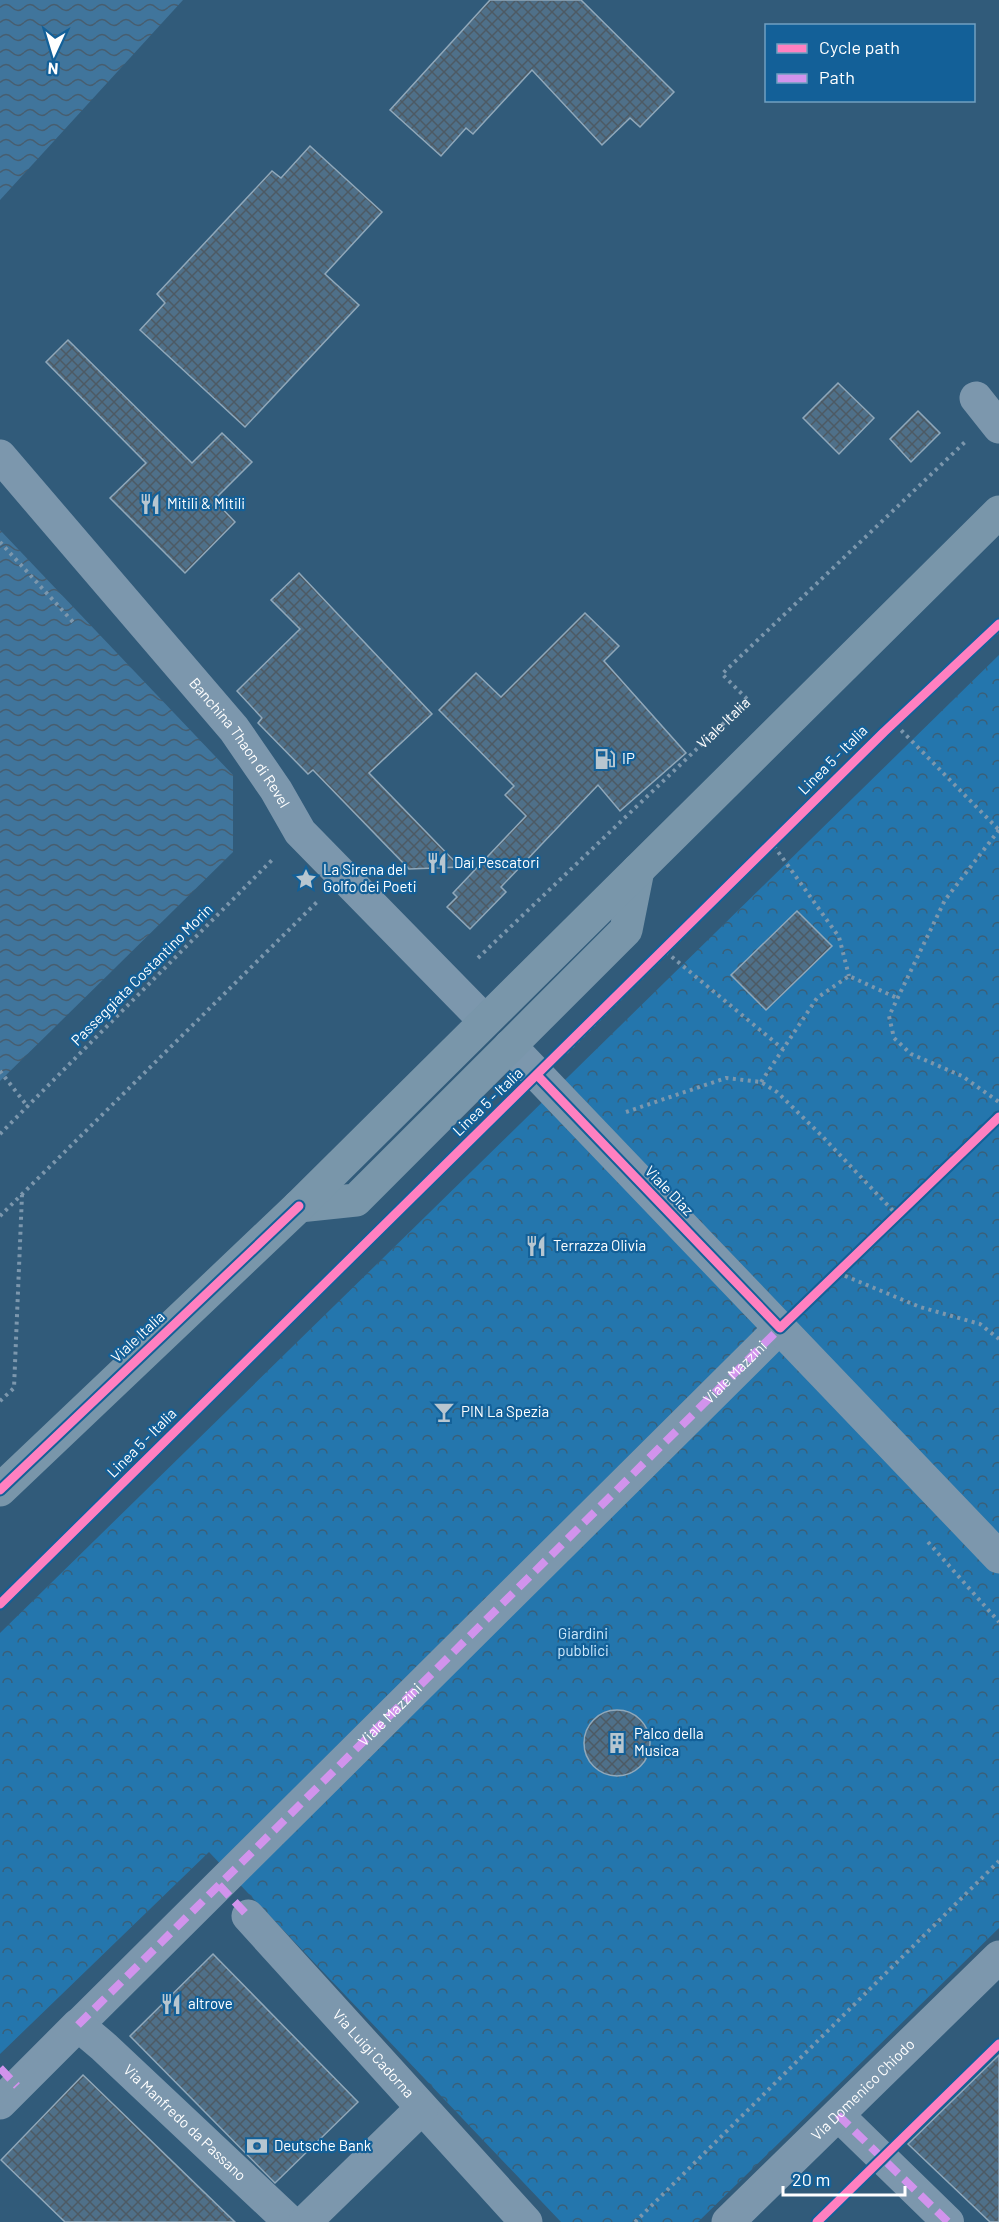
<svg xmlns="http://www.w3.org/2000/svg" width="999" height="2222" font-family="Barlow,sans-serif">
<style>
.park{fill:url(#park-crowns)}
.water{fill:url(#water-waves)}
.building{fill:url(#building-cross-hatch);stroke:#90a8ba;stroke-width:1.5}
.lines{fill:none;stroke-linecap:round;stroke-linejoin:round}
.path{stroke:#7c97ad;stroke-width:4;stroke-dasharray:3 4.5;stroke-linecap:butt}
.pedestrian{stroke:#7c97ad;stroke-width:32}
.minor{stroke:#7c97ad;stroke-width:33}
.primary{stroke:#7996aa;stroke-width:33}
.quiet{stroke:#d193ec;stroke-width:8;stroke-dasharray:15 8;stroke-linecap:butt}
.cycleway-casing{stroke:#136098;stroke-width:13}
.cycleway{stroke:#ff80c0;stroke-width:9}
.labels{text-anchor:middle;stroke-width:4.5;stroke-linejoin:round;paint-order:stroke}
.poi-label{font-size:15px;fill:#fff;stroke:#136098;text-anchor:start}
.street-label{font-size:15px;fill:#fff;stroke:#136098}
.park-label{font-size:15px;fill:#ceeafd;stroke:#136098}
</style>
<defs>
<pattern id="park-crowns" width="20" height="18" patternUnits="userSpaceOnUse" patternTransform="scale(1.5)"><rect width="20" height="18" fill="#2476ad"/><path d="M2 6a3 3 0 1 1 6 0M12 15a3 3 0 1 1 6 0" fill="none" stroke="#3a5f78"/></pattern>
<pattern id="water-waves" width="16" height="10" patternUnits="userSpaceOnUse" patternTransform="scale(1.5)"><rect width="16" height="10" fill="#40759c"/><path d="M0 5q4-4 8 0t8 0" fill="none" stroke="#475e70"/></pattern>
<pattern id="building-cross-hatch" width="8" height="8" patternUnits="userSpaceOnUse" patternTransform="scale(1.5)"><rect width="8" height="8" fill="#4f7089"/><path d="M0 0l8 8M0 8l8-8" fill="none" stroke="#4d5a64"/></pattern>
</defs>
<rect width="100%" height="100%" fill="#315b7a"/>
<path class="park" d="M999,655v1273l-301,294h-137l-352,-370 -209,202v-421z"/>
<g class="water">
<path d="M0,0h183l-183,200z"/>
<path d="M0,530l233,245v77l-233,229z"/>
</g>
<g class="building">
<path d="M490,0h91l93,92 -34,35 -10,-9 -28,27 -70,-75 -59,64 -7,-6 -25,28 -51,-46z"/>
<path d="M310,146l72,66 -57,62 34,31 -114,122 -105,-97 25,-27 -8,-9 115,-123 9,7z"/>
<path d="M68,340l124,123 30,-30 30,29 -38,38 21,22 -50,51 -75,-75 36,-35 -100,-101z"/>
<path d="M838,383l36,35 -35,36 -36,-36z"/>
<path d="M918,411l22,22 -29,29 -21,-23z"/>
<path d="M299,573l133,141 -63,59 91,94 -51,2 -96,-99 -5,4 -50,-51 4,-5 -25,-27 63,-62 -29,-29z"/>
<path d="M585,613l34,33 -15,15 82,92 -66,58 -22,-26 -97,102 5,5 -36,37 -23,-22 10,-10 -4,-4 73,-77 -21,-21 9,-9 -75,-76 37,-37 25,24z"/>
<path d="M797,911l35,35 -66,64 -35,-35z"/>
<circle cx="617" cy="1743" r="33"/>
<path d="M213,1954l145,148 -83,81 -145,-147z"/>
<path d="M999,2055v167h-9l-82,-78z"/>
<path d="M83,2075l152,147h-170l-64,-62z"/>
</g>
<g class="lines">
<g class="path">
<path d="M0,542l73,80"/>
<path d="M896,725l103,105"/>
<path d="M999,830l-54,70 -56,116 5,22 17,16 51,22 37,26"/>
<path d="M774,846l65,91 10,39"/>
<path d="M666,952l117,97"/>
<path id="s1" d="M478,958l270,-258 -26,-26 243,-232"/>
<path d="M566,1052l330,-327 103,-95"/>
<path d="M0,1071l28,36"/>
<path d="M761,1082l56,-84 32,-22 48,22"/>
<path d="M626,1112l100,-34 35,4 16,10 44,43 76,80"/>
<path d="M0,1134l274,-276"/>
<path d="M0,1216l317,-314"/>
<path d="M838,1273l82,34 60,17 19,15"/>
<path d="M806,1303l193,-186"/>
<path d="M0,1401l14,-13 8,-193"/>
<path d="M928,1542l71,80"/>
<path d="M635,2222l364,-361"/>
</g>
<g class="pedestrian">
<path d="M78,2025l702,-697"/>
<path d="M838,2115l110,107"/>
</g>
<g class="minor">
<path d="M976,398l23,29"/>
<path id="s2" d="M0,456l234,273 42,61 24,42 185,189"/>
<path d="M510,1046l489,511"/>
<path id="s3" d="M248,1916l278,306"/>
<path id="s4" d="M0,2103l78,-78 26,22 186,175"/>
<path d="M305,2222l117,-114"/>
<path id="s5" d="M728,2222l271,-265"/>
</g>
<g class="primary">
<path d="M299,1206l57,-6 270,-270 12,-60"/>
<path d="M0,1490l299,-284 700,-694"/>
</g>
<g class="quiet">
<path d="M219,1885l29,31"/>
<path id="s6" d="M78,2025l702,-697"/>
<path d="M0,2068l17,18"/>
<path d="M838,2115l110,107"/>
</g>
<defs>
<g id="cycleway">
<path d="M537,1075l243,253 219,-211"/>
<path d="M0,1490l299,-284"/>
<path d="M0,1604l884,-872 115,-108"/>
<path d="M817,2222l182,-178"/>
</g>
</defs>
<use href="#cycleway" class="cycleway-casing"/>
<use href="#cycleway" class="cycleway"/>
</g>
<defs>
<symbol id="restaurant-bare" viewBox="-9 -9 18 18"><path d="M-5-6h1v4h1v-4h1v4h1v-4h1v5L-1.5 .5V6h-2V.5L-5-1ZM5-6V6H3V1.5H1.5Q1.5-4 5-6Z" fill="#b7c6d0" stroke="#136098" stroke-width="2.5" paint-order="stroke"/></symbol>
<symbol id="fuel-bare" viewBox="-9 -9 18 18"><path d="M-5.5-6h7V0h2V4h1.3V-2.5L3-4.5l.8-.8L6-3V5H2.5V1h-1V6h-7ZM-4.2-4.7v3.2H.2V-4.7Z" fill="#b7c6d0" stroke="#136098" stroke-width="2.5" paint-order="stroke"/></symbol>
<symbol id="sight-bare" viewBox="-9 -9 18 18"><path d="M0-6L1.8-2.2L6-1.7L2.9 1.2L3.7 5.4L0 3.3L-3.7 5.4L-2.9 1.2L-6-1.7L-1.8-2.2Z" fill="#b7c6d0" stroke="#136098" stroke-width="2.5" paint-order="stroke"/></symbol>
<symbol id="bar-bare" viewBox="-9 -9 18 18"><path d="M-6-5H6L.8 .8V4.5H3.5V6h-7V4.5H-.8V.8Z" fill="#b7c6d0" stroke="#136098" stroke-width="2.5" paint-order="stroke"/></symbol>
<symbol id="building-bare" viewBox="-9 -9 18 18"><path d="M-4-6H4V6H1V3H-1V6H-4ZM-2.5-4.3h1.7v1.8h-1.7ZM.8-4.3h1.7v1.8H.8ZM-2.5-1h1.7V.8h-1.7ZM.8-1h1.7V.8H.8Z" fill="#b7c6d0" stroke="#136098" stroke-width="2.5" paint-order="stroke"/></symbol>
<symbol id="bank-bare" viewBox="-9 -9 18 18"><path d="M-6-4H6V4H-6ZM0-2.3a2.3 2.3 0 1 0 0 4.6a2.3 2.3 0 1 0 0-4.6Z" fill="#b7c6d0" stroke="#136098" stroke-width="2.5" paint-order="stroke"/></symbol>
</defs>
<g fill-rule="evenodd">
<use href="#restaurant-bare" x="135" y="489" width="30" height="30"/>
<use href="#fuel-bare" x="590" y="744" width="30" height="30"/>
<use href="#restaurant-bare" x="422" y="848" width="30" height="30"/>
<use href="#sight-bare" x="291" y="864" width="30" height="30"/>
<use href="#restaurant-bare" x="521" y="1231" width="30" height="30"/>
<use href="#bar-bare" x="429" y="1397" width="30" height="30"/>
<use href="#building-bare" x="602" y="1728" width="30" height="30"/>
<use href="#restaurant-bare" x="156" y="1989" width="30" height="30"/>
<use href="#bank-bare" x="242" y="2131" width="30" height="30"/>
</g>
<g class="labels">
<g class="poi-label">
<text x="167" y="509">Mitili &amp; Mitili</text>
<text x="622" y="764">IP</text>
<text x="454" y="868">Dai Pescatori</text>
<text x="323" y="875">La Sirena del<tspan x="323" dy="17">Golfo dei Poeti</tspan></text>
<text x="553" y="1251">Terrazza Olivia</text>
<text x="461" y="1417">PIN La Spezia</text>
<text x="634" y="1739">Palco della<tspan x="634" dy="17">Musica</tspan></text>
<text x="188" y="2009">altrove</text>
<text x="274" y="2151">Deutsche Bank</text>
</g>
<g class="street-label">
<text dy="5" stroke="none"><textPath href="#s1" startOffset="340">Viale Italia</textPath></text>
<text dy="5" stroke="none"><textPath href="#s2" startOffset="374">Banchina Thaon di Revel</textPath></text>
<text transform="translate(833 760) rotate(-45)" y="5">Linea 5 - Italia</text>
<text transform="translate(142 975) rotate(-45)" y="5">Passeggiata Costantino Morin</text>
<text transform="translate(488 1102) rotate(-44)" y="5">Linea 5 - Italia</text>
<text transform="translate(669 1191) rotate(46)" y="5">Viale Diaz</text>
<text transform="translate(138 1337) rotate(-43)" y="5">Viale Italia</text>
<text dy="5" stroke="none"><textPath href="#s6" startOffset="926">Viale Mazzini</textPath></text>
<text transform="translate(142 1443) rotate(-45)" y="5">Linea 5 - Italia</text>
<text dy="5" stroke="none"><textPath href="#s6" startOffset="440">Viale Mazzini</textPath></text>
<text dy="5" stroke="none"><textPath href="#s3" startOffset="186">Via Luigi Cadorna</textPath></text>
<text dy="5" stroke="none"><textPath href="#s5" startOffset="189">Via Domenico Chiodo</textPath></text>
<text dy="5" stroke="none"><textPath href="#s4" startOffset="255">Via Manfredo da Passano</textPath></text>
</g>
<g class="park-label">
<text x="583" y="1639">Giardini<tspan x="583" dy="17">pubblici</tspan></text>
</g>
</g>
<rect x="765" y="24" width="210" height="78" fill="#136098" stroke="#71a0c1" stroke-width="1.5"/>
<rect x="777" y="44" width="30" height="9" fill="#ff80c0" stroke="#71a0c1" stroke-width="1.5"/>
<text x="819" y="54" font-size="18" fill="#ffffff">Cycle path</text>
<rect x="777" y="74" width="30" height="9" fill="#d193ec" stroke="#71a0c1" stroke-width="1.5"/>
<text x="819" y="84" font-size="18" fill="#ffffff">Path</text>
<g transform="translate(54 54) rotate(184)" stroke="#136098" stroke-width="4.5" paint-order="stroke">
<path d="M0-4.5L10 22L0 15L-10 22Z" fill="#ffffff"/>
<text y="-9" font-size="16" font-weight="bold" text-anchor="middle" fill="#ffffff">N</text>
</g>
<path d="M783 2186v9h122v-9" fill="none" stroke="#ffffff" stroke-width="3"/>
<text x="792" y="2186" font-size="18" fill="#ffffff" stroke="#136098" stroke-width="4.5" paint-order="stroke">20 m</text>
</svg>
